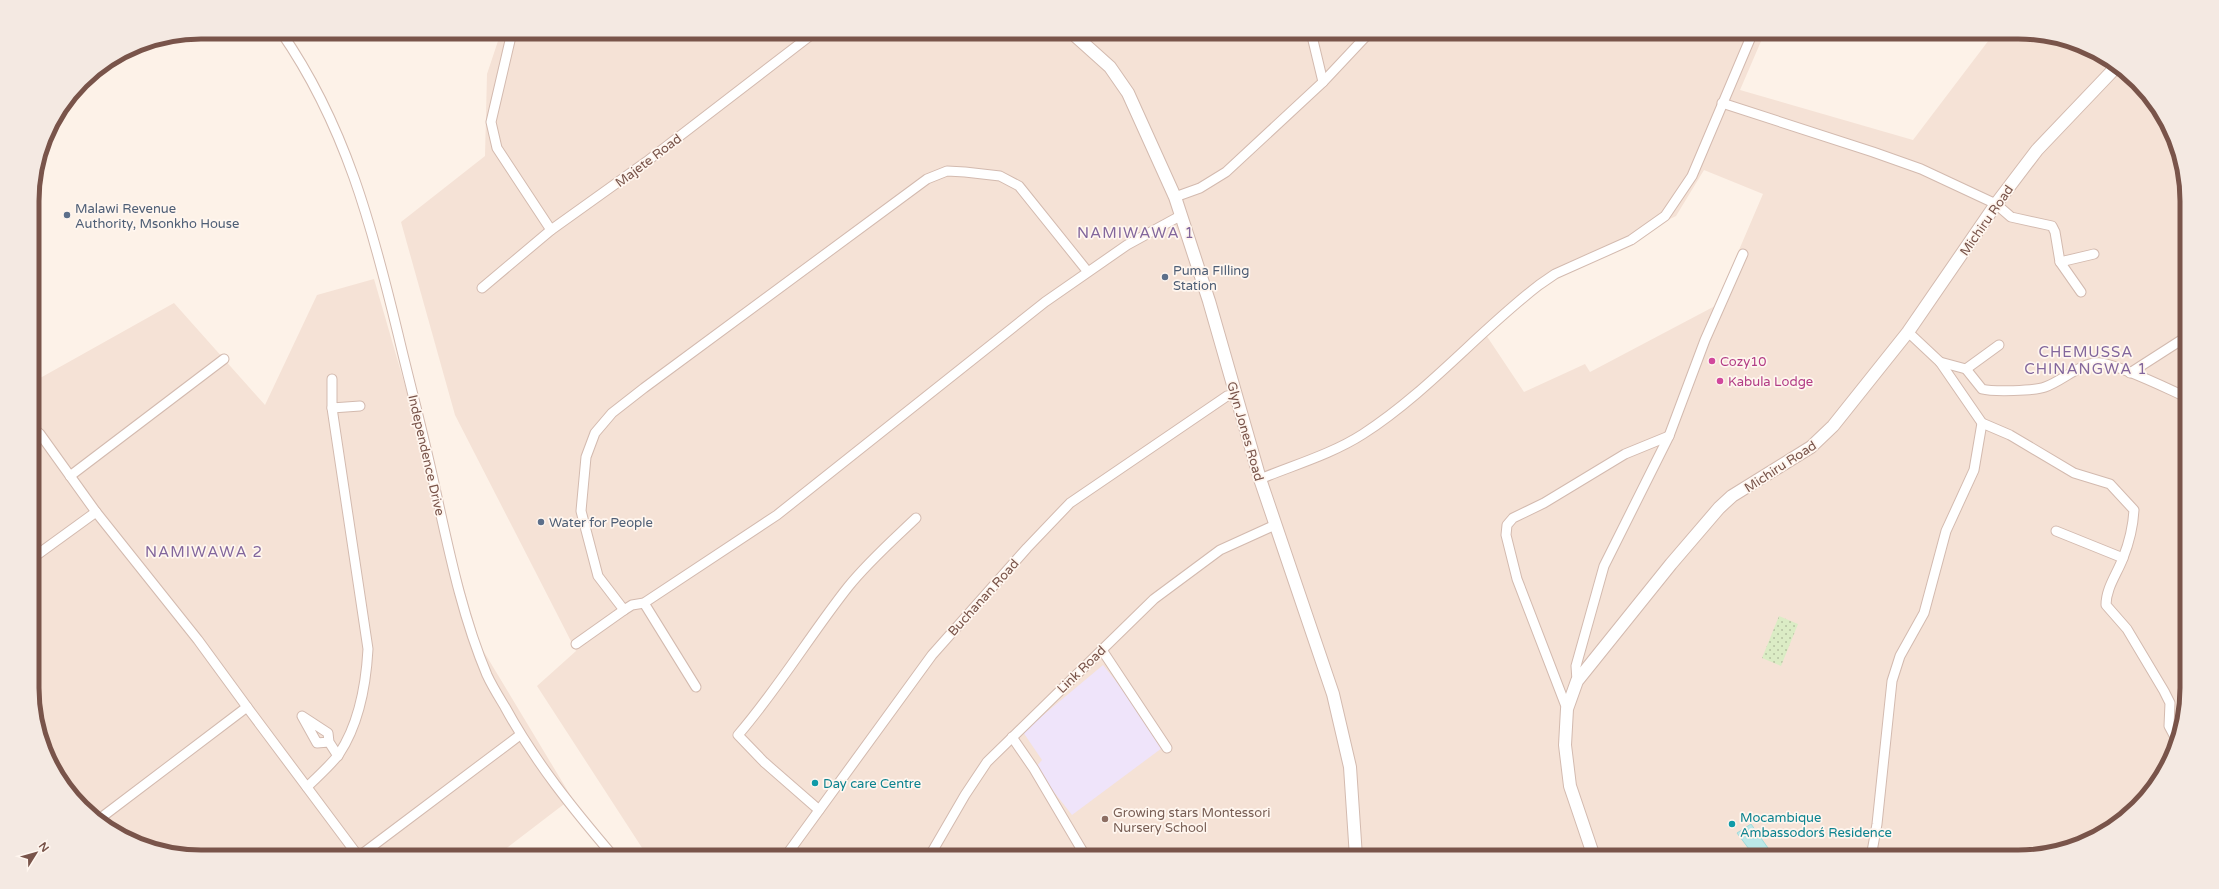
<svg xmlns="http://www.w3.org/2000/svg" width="2219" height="889" font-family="'Varela Round',sans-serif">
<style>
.residential{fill:#f5e2d6;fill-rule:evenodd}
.education{fill:#efe4fa}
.park{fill:url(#park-dots)}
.water{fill:#bbe8e8;stroke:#a1dada}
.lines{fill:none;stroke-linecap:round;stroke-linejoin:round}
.minor-casing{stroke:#d3baaf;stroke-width:11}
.tertiary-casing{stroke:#d3baaf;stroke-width:14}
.minor{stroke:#fff;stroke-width:9}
.tertiary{stroke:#fff;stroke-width:12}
.service-dot{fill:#5c6f8a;stroke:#fff6ef;stroke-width:1.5}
.hotel-dot{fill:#d1479c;stroke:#fff6ef;stroke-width:1.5}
.culture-dot{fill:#0f9aa8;stroke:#fff6ef;stroke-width:1.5}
.education-dot{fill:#8d6e63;stroke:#fff6ef;stroke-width:1.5}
.labels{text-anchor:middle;stroke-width:3.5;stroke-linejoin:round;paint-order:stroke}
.street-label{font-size:13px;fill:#79544a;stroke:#fff6ef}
.service-label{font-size:13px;fill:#4e5e75;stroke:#fff6ef;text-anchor:start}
.hotel-label{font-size:13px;fill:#b23c85;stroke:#fff6ef;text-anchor:start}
.culture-label{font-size:13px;fill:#0d838f;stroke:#fff6ef;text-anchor:start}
.education-label{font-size:13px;fill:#785e54;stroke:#fff6ef;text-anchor:start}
.quarter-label{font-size:15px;letter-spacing:1px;fill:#82669c;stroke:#fff6ef}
.rim{fill:none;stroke:#79544a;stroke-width:5}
</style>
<defs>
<pattern id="park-dots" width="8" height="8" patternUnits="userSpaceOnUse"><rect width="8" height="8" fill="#dbecc5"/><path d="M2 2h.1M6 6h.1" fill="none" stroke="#b6c2a2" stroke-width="1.8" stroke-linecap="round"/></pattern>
</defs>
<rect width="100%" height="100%" fill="#fdf2e8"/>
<g class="residential">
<path d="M501,32h1264l-25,58 173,50 82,-108h23l54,9 49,26 31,31 22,38 12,43 1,509 -9,54 -26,49 -31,31 -49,26 -43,9h-1381l-111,-171 39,-35 -121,-236 -54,-193 84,-66 2,-82zM1704,170l59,24 -48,112 -125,66 -5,-8 -61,28 -38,-57 56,-52 134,-67z"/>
<path d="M374,279l107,368 91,151 -77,59h-294l-54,-9 -40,-20 -33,-29 -25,-37 -14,-41 -2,-339 141,-79 91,102 52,-110z"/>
</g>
<path class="education" d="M1103,665l33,41 26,42 -90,67 -37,-47 7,-8 -19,-28z"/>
<path class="park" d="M1779,616l19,8 -17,42 -19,-8z"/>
<path class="water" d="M1751,824l17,24 -13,9 -18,-24z"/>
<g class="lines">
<defs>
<g id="minor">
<path d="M281,32c64,92 91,194 117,302 12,51 26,102 37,154 14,63 27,128 52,187 5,11 12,22 18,32 30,55 68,102 109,150"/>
<path d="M512,32l-21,90 6,26 54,82"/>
<path d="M1311,32l12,50"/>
<path d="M1722,103l151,49 48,17 75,35 15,13 41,9 3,6 5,30 21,30"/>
<path d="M1175,197l25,-9 26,-16 97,-90 47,-50"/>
<path d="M2060,262l34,-8"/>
<path d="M1088,272l-69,-86 -19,-10 -35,-4 -18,-1 -20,8 -283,209 -32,25 -17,20 -9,24 -5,54 17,65 26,34 8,-5 12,-2 133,-88 268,-213 82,-57 53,-29"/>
<path d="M482,288l69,-58 95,-68 169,-130"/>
<path d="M1908,332l32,30 26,7 16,20c11,3 52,2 63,-2 18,-6 37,-26 56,-24 21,3 65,25 85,34"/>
<path d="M1940,362l42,61 28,12 64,38 36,11 24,26c-1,17 -5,33 -11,48 -6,16 -17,30 -17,47l21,24 37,62 6,12 -1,23 9,17"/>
<path d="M1966,369l33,-24"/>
<path d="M2130,373l56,-36"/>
<path d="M332,379v29l28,-2"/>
<path d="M34,429l6,5 56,78"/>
<path d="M70,476l154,-117"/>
<path d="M1260,479c34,-14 72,-25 103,-45 65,-42 115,-102 176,-149l16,-11 76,-34 34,-24 27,-40 61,-144"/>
<path d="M2056,531l67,27"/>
<path d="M34,557l62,-45 102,128 49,67"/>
<path d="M644,603l52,84"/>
<path d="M576,644l48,-34"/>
<path d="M1102,650l65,98"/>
<path d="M1577,681l-1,-15 28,-100 65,-130 36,-96 38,-86"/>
<path d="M1567,709l-50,-130 -11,-44 1,-10 6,-7 31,-15 81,-49 44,-18"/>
<path d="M1012,737l22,32 52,88"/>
<path d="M329,742l-12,1 -15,-27 26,17 1,9 9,14"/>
<path d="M307,787c10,-10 23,-21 32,-33 20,-30 27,-69 29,-105l-36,-241"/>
<path d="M819,810l-55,-48 -26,-27c40,-46 72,-100 110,-148 20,-25 45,-47 68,-69"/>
<path d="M98,820l149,-113 112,150"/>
<path d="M2107,830l19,-18 9,-4"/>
<path d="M371,848l8,9"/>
<path d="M358,857l162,-122"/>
<path d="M785,857l147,-202 95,-107 43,-45 157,-107 9,-2"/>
<path d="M929,857l36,-62 22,-33 167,-163 66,-49 55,-25"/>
<path d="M1871,857l6,-33 15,-143 8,-25 24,-43 22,-82 28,-61 8,-47"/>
</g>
<g id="tertiary">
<path d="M1071,32l39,35 18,26 47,104 34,104 51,178 73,215 17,73 6,90"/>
<path d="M1594,857l-24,-71 -5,-41 2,-36 10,-28 94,-117 48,-56 13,-12 79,-49 22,-21 75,-94 88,-128 41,-54 81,-85"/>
</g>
</defs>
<use href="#minor" class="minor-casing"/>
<use href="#tertiary" class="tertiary-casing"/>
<use href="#minor" class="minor"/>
<use href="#tertiary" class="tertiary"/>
</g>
<g class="service-dot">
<circle cx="67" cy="215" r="4"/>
<circle cx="1165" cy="277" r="4"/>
<circle cx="541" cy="522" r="4"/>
</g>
<g class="hotel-dot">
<circle cx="1712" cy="361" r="4"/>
<circle cx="1720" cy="381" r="4"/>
</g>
<g class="culture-dot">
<circle cx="815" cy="783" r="4"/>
<circle cx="1732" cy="824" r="4"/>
</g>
<circle class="education-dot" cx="1105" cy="819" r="4"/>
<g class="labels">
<g class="street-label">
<text transform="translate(648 160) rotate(-37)" y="5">Majete Road</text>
<text transform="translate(1986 220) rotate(-55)" y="5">Michiru Road</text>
<text transform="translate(1246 431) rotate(74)" y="5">Glyn Jones Road</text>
<text transform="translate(427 455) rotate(77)" y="5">Independence Drive</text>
<text transform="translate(1780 466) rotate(-33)" y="5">Michiru Road</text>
<text transform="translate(983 597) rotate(-48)" y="5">Buchanan Road</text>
<text transform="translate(1081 669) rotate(-44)" y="5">Link Road</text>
</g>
<g class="service-label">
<text x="75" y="213">Malawi Revenue<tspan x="75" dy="15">Authority, Msonkho House</tspan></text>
<text x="1173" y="275">Puma FIlling<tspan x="1173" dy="15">Station</tspan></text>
<text x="549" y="527">Water for People</text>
</g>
<g class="hotel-label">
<text x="1720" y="366">Cozy10</text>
<text x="1728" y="386">Kabula Lodge</text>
</g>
<g class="culture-label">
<text x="823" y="788">Day care Centre</text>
<text x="1740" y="822">Mocambique<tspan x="1740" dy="15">Ambassodorś Residence</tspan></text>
</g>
<g class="education-label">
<text x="1113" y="817">Growing stars Montessori<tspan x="1113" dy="15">Nursery School</tspan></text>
</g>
<g class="quarter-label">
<text x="1136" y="238">NAMIWAWA 1</text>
<text x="2086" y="357">CHEMUSSA<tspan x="2086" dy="17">CHINANGWA 1</tspan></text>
<text x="204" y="557">NAMIWAWA 2</text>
</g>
</g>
<path d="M0 0H2219V889H0ZM201 39H2018A162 162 0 0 1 2180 201V688A162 162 0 0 1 2018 850H201A162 162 0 0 1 39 688V201A162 162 0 0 1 201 39Z" fill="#f4e9e2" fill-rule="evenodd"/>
<path class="rim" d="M201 39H2018A162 162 0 0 1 2180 201V688A162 162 0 0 1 2018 850H201A162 162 0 0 1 39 688V201A162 162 0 0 1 201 39Z"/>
<g transform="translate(36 853) rotate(53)" stroke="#fff6ef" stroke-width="3" paint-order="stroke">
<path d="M0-3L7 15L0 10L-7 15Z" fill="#79544a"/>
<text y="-6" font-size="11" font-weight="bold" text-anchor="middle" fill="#79544a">N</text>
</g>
</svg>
